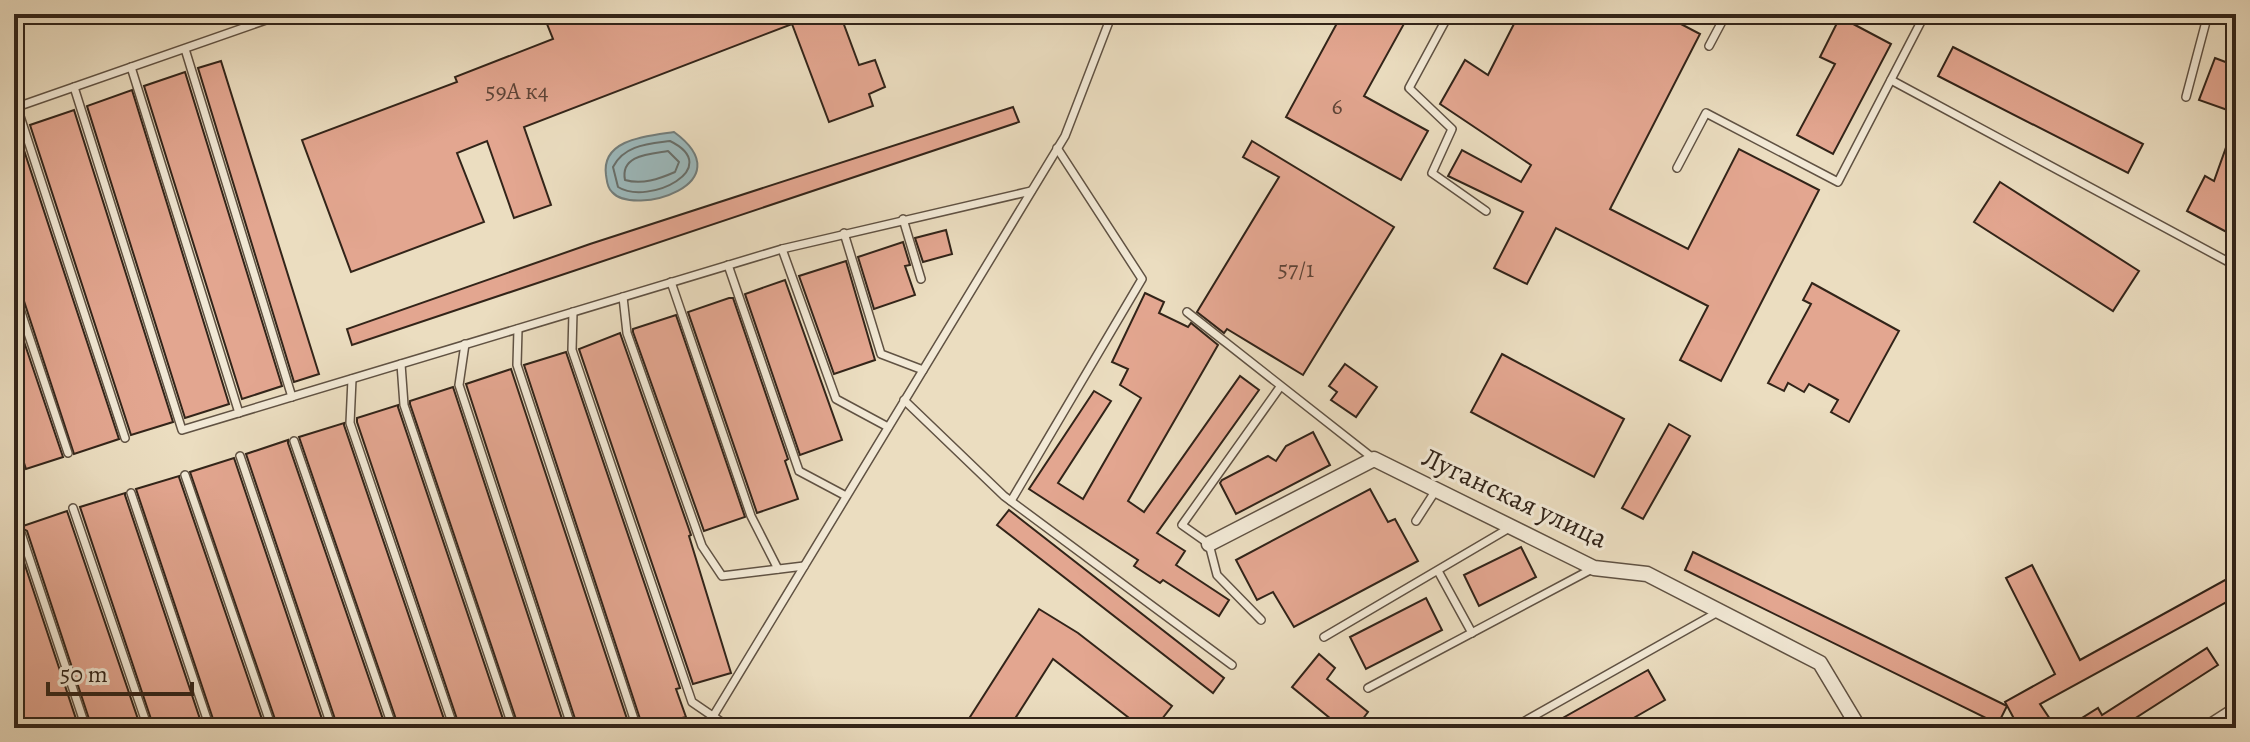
<svg xmlns="http://www.w3.org/2000/svg" width="2250" height="742" font-family="Alegreya,serif">
<style>
.water{fill:#9cb9bc;stroke:#727d7b;stroke-width:2}
.lines{fill:none;stroke-linecap:round;stroke-linejoin:round}
.shore{stroke:#676e6a;stroke-width:2}
.building{fill:#e3a690;stroke:#322419;stroke-width:2}
.lane-casing{stroke:#605243;stroke-width:10}
.street-casing{stroke:#605243;stroke-width:17}
.lane{stroke:#f2e9d6;stroke-width:7}
.street{stroke:#f2e9d6;stroke-width:14}
.labels{text-anchor:middle;stroke-width:6;stroke-linejoin:round;paint-order:stroke}
.number-label{font-size:24px;fill:#5e4437}
.street-label{font-size:28px;fill:#322419;stroke:#f2e9d6}
</style>
<rect width="100%" height="100%" fill="#ebddc0"/>
<filter id="stains"><feTurbulence type="fractalNoise" baseFrequency=".0025" numOctaves="4"/><feColorMatrix values="0 0 0 0 .2 0 0 0 0 .09 0 0 0 0 .02 0 0 0 .5 -.17"/></filter>
<radialGradient id="worn" r=".72"><stop offset=".6" stop-color="#630" stop-opacity="0"/><stop offset="1" stop-color="#630" stop-opacity=".3"/></radialGradient>
<path class="water" d="M674,132c71,52 -40,85 -62,60 -5,-4 -5,-11 -6,-17 -5,-36 41,-39 68,-43z"/>
<g class="lines">
<g class="shore">
<path d="M670,141c55,27 -21,65 -52,46l-5,-20c11,-22 35,-23 57,-26z"/>
<path d="M668,151l11,11 -4,10c-16,7 -33,13 -50,8 -5,-25 24,-26 43,-29z"/>
</g>
</g>
<g class="building">
<path d="M543,14h297l19,51 16,-5 10,27 -16,7 4,12 -44,16 -37,-98 -268,103 27,78 -37,13 -27,-77 -30,12 27,69 -133,50 -49,-132 155,-58 -2,-5 98,-38z"/>
<path d="M1342,14h49l14,8 -41,74 64,35 -27,49 -115,-63z"/>
<path d="M1519,14h143l38,20 -90,175 78,40 51,-100 80,41 -98,191 -41,-21 28,-54 -152,-78 -29,56 -33,-16 29,-56 -75,-36 14,-26 59,32 10,-17 -91,-61 25,-44 23,15z"/>
<path d="M1840,17l51,27 -58,110 -36,-19 38,-71 -15,-7z"/>
<path d="M1953,47l190,97 -15,29 -190,-97z"/>
<path d="M2215,58l21,8v47l-37,-13z"/>
<path d="M221,61l98,313 -25,8 -96,-314z"/>
<path d="M185,72l97,314 -40,13 -98,-313z"/>
<path d="M132,90l97,314 -44,14 -98,-312z"/>
<path d="M1013,107l6,15 -667,223 -5,-16 243,-85z"/>
<path d="M74,110l99,312 -42,13 -101,-310z"/>
<path d="M2234,125h2v112l-49,-26 18,-35 9,5z"/>
<path d="M17,129l102,310 -45,15 -54,-165 -6,-4v-155z"/>
<path d="M1252,141l142,86 -91,148 -76,-46 -3,4 -27,-21 82,-135 -36,-20z"/>
<path d="M2000,182l139,89 -26,40 -139,-89z"/>
<path d="M946,230l6,24 -29,8 -8,-24z"/>
<path d="M903,242l7,23 -5,1 10,29 -41,14 -16,-52z"/>
<path d="M846,261l29,99 -41,14 -35,-98z"/>
<path d="M785,280l57,160 -42,15 -55,-161z"/>
<path d="M1812,283l87,48 -50,91 -18,-10 7,-12 -29,-16 -5,8 -16,-9 -4,8 -16,-8 43,-79 -8,-4z"/>
<path d="M1145,293l19,9 -5,11 29,14 3,-4 27,22 -90,156 16,11 96,-136 19,14 -102,143 28,18 -9,14 53,35 -10,16 -56,-36 -3,3 -26,-17 4,-6 -109,-71 65,-98 17,10 -53,82 25,16 58,-101 -21,-13 8,-16 -16,-7z"/>
<path d="M729,298h4l55,161 -3,2 13,38 -41,14 -69,-201z"/>
<path d="M14,312l49,145 -37,12 -12,-37z"/>
<path d="M676,315l69,202 -41,14 -71,-199v-3z"/>
<path d="M620,333l71,202 -2,1 42,137 -38,11 -114,-335z"/>
<path d="M566,352l114,336 -4,1 10,28 -16,4 2,7h-29l-119,-363z"/>
<path d="M1502,354l122,65 -30,58 -123,-65z"/>
<path d="M1345,364l32,23 -21,30 -25,-17 6,-8 -8,-6z"/>
<path d="M511,369l119,359h-52l-112,-344z"/>
<path d="M453,387l112,341h-46l-109,-324v-3z"/>
<path d="M398,405v2l108,321h-46l-103,-306v-4z"/>
<path d="M344,423v2l103,303h-48l-100,-291z"/>
<path d="M1669,424l21,12 -47,83 -21,-11z"/>
<path d="M1313,432l17,33 -94,49 -16,-31 2,-3 46,-24 8,5 10,-15z"/>
<path d="M288,440v3l98,285h-48l-92,-274z"/>
<path d="M234,458l91,270h-47l-88,-256z"/>
<path d="M179,476v1l86,251h-49l-80,-239z"/>
<path d="M1370,489l18,33 7,-3 23,42 -124,66 -21,-35 -16,8 -21,-40z"/>
<path d="M125,493v2l78,233h-49l-74,-221z"/>
<path d="M1009,510l215,168 -11,15 -216,-168z"/>
<path d="M67,511l74,217h-49l-65,-197 -7,-4z"/>
<path d="M18,527l-3,8 64,193h-53l-6,-24 -6,-3v-172z"/>
<path d="M1521,547l15,30 -57,29 -15,-31z"/>
<path d="M1693,552l314,154 -9,18 -313,-154z"/>
<path d="M2032,565l48,95 156,-86v23l-196,107 16,24h-37l-14,-26 50,-28 -49,-96z"/>
<path d="M1426,598l16,32 -76,39 -16,-32z"/>
<path d="M1039,609l39,24 94,73 -17,22h-13l-89,-69 -44,69h-46z"/>
<path d="M2207,648l11,17 -98,63h-54l32,-20 4,7z"/>
<path d="M1319,654l16,14 -8,11 41,33 -12,16h-14l-50,-41z"/>
<path d="M1648,670l17,30 -49,28h-71z"/>
</g>
<g class="lines">
<defs>
<g id="lane">
<path d="M1449,14l-40,74 43,41 -20,44 54,38"/>
<path d="M1709,46l17,-32"/>
<path d="M185,49l107,348"/>
<path d="M131,67l108,346"/>
<path d="M1891,80l345,186"/>
<path d="M74,87l108,343 600,-181 249,-58"/>
<path d="M2186,97l22,-83"/>
<path d="M17,107l108,331"/>
<path d="M14,108l269,-94"/>
<path d="M1677,168l29,-55 132,69 87,-168"/>
<path d="M903,219l18,60"/>
<path d="M844,233l37,121 42,16"/>
<path d="M782,249l54,150 52,28"/>
<path d="M728,265l71,206 47,25"/>
<path d="M671,282l80,234 27,53"/>
<path d="M14,291l54,162"/>
<path d="M623,297l4,36 75,213 20,30 82,-10"/>
<path d="M573,312l-1,38 120,352 38,26"/>
<path d="M1187,312l187,147"/>
<path d="M518,329l-1,36 120,363"/>
<path d="M465,344l-6,41 113,343"/>
<path d="M401,364l3,41 109,323"/>
<path d="M352,379l-2,44 104,305"/>
<path d="M904,400l100,96 228,169"/>
<path d="M294,441l99,287"/>
<path d="M240,456l92,272"/>
<path d="M185,475l87,253"/>
<path d="M131,493l79,235"/>
<path d="M1011,501l131,-222 -85,-131"/>
<path d="M73,508l75,220"/>
<path d="M1416,521l20,-31"/>
<path d="M21,533l65,195"/>
<path d="M1438,571l34,62"/>
<path d="M1261,620l-44,-45 -8,-31 -27,-19 98,-138"/>
<path d="M1324,637l187,-110"/>
<path d="M1368,688l224,-119"/>
<path d="M14,707l6,21"/>
<path d="M706,728l359,-592 47,-122"/>
<path d="M1529,728l-4,-7 193,-109"/>
</g>
<g id="street">
<path d="M1209,544l165,-85 220,109 53,6 173,89 39,65"/>
<path d="M2208,728l28,-18"/>
</g>
</defs>
<use href="#lane" class="lane-casing"/>
<use href="#street" class="street-casing"/>
<use href="#lane" class="lane"/>
<use href="#street" class="street"/>
</g>
<g class="labels">
<g class="number-label">
<text x="517" y="99">59А к4</text>
<text x="1337" y="114">6</text>
<text x="1296" y="277">57/1</text>
</g>
<g class="street-label">
<text transform="translate(1515 497) rotate(25)" y="10">Луганская улица</text>
</g>
</g>
<rect width="2250" height="742" fill="none" stroke="#ebddc0" stroke-width="48"/>
<rect x="16" y="16" width="2218" height="710" fill="none" stroke="#322419" stroke-width="4"/>
<rect x="24" y="24" width="2202" height="694" fill="none" stroke="#322419" stroke-width="2"/>
<path d="M48 682v12h144v-12" fill="none" stroke="#322419" stroke-width="4"/>
<text x="60" y="682" font-size="24" fill="#322419" stroke="#f2e9d6" stroke-width="6" paint-order="stroke">50 m</text>
<rect width="100%" height="100%" filter="url(#stains)"/>
<rect width="100%" height="100%" fill="url(#worn)"/>
</svg>
